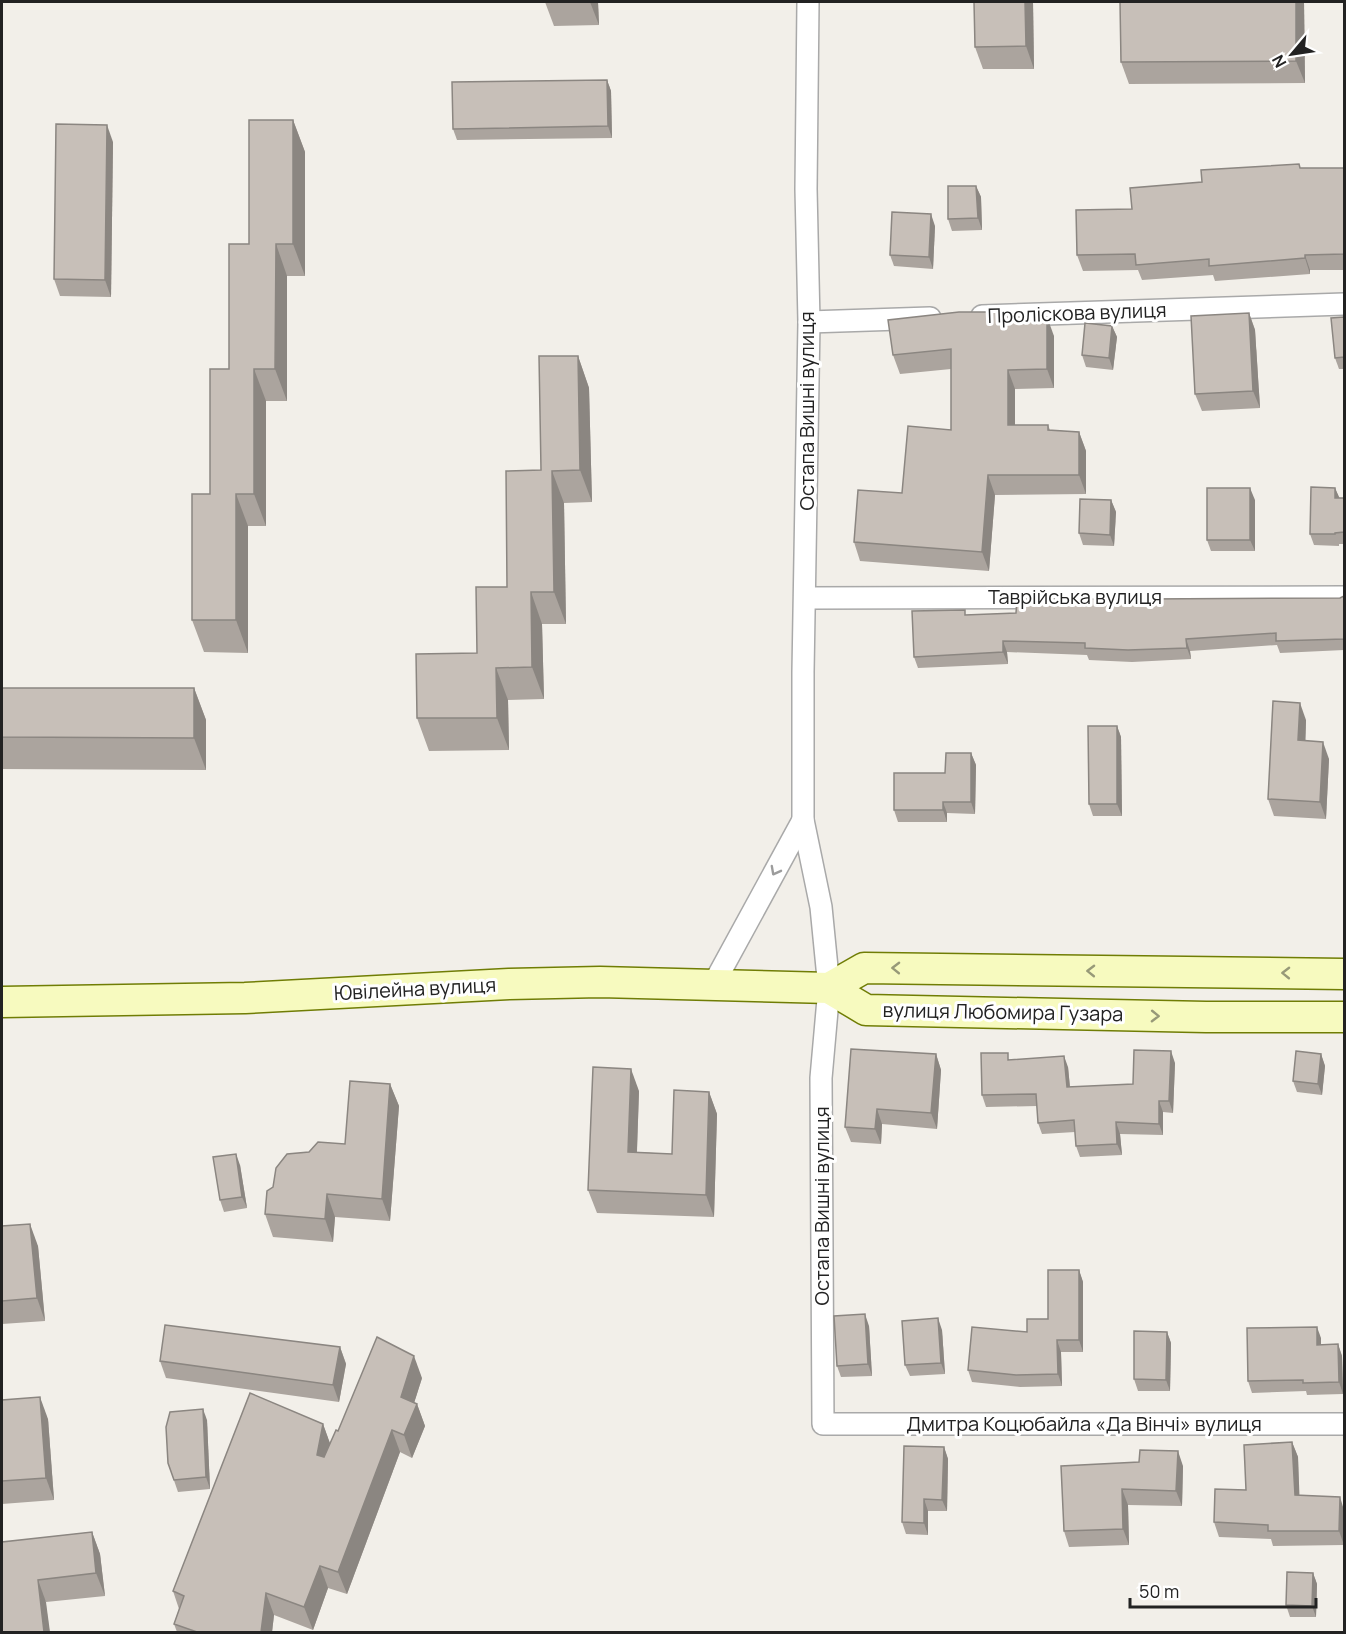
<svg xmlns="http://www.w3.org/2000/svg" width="1346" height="1634" font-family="Manrope,sans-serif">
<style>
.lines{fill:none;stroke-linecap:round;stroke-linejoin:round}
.street-casing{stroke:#a9a9a9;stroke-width:24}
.secondary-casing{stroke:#707d05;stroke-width:33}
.street{stroke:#fff;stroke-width:21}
.secondary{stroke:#f7fabf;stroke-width:30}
.wall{fill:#aba49e}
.shaded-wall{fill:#8b8681}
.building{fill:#c7bfb8;stroke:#8b8681;stroke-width:1.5}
.oneway{stroke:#9c9c9c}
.oneway2{stroke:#979978}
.labels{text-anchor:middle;stroke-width:6;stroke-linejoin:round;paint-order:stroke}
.street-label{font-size:20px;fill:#222;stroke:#fff}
</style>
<rect width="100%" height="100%" fill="#f2efe9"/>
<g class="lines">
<defs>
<g id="street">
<path d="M808,2l-2,187 3,133 -6,350v148l18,87 8,81 -8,90 2,346h521"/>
<path d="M982,316l362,-12"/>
<path d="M809,322l121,-4"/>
<path d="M805,598l539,-1"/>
<path d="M713,985l90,-165"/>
</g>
<g id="secondary">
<path d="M829,988l35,-20 480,6"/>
<path d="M2,1002l243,-4 264,-14 91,-2 229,6 37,22 340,7h138"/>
</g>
</defs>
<use href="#street" class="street-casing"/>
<use href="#secondary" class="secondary-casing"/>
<use href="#street" class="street"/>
<use href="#secondary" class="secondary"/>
</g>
<g class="wall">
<path d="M545,2h53l1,23 -45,1z"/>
<path d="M974,2h59l1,67h-51l-8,-22z"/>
<path d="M1120,2h184l1,81 -176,1 -8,-22z"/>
<path d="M607,80l4,11 1,47 -155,2 -4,-11z"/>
<path d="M293,120l12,32v124h-18v125h-21v125h-18v127l-44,-1 -12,-32 18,-126 19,-125 20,-125z"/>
<path d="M113,142l-2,155 -51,-1 -6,-17z"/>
<path d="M1301,168h43v102h-34v4l-95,7 -2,-6 -71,5 -4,-10 -55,1 -6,-16 55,-46 70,-27z"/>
<path d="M976,186l5,11 1,33 -30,1 -4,-12z"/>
<path d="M935,226l-2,43 -39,-3 -4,-11z"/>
<path d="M1249,313l6,17 5,78 -58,3 -7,-17z"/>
<path d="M1010,317l44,19v52l-39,1v36h33l2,5 29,2 7,19v43l-91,1 -6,76 -129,-10 -6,-19 48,-49 49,-63v-61l-51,5 -7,-19z"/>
<path d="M1344,317v52h-5l-4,-11z"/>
<path d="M1112,326l5,11 -4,33 -27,-3 -4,-12z"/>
<path d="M578,356l11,32 3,114 -28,1 2,121h-24l2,75 -36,1 1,50 -80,1 -12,-33 60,-65 30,-66z"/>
<path d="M1335,488l4,10h5v46h-5v2l-25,-1 -4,-11z"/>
<path d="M1111,500l5,12 -2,34 -31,-1 -4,-12z"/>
<path d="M1255,500v51h-44l-4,-11z"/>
<path d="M1344,596v54l-64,3 -3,-8 -87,6 1,8 -59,3 -43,-2 -2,-5 -80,-3 1,12 -90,4 -4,-11 53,-42 49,-2 128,-11 196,-4z"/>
<path d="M2,688h192l12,32v50l-204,-1z"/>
<path d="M1306,720l-1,21 24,18 -3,60 -52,-3 -6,-17z"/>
<path d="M1117,726l4,11 1,79h-29l-4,-12z"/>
<path d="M971,753l5,12 -1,49 -28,-1v9h-49l-4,-12z"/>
<path d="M936,1054l5,16 -4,59 -55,-5 -1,20 -30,-2 -6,-15z"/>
<path d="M1321,1054l4,12 -3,29 -25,-3 -4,-11z"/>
<path d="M1010,1060l58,7 2,20 63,-3 42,-21 -2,50 -10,-1v23l-43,-1 2,21 -42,2 -4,-11 -1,-14 -33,2 -4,-11 -1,-17 -51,1 -4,-12z"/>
<path d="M390,1084l9,22 -9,115 -55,-4 -2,25 -60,-5 -8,-23 8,-27 36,-35 36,-8z"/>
<path d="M639,1091l-2,61 35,2 37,-62 8,22 -3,103 -117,-4 -9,-23z"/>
<path d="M240,1165l7,43 -23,4 -4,-12z"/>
<path d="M2,1226l36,20 7,75 -43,3z"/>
<path d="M1079,1270l4,12v70h-22l1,34 -42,1 -48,-5 -4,-12 80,-51z"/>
<path d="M869,1326l3,50 -31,1 -4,-11z"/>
<path d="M942,1330l3,44 -35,2 -5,-11z"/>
<path d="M1167,1332l4,11 -1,48h-32l-4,-12z"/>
<path d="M1321,1338v7l17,-1 4,12 1,38 -36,1 -1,-4 -54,2 -4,-12z"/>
<path d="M340,1347l6,17 -7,38 -173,-24 -6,-17z"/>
<path d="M422,1378l-8,25 3,1 8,22 -13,32 -12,-6 -53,142 -19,-6 -15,42 -39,-15 -2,17h-95l-3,-8 5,-15 -6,-18 150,-167 7,20 8,-13z"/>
<path d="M2,1400l46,19 6,81 -52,4z"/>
<path d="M207,1420l3,69 -32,3 -10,-29z"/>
<path d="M1292,1442l6,15 1,38 45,15v35l-71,1 -2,-7 -52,-2 -5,-15 32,-32z"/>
<path d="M944,1447l4,12 -1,52h-19v24l-22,-1 -4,-12z"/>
<path d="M1061,1466h122l-1,40 -54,-1 1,40 -60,2 -5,-16z"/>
<path d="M92,1532l8,22 5,42 -59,6 -44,-60z"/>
<path d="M1313,1573l4,11 -1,33h-26l-4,-12z"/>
</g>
<g class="shaded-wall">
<path d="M590,2h8l1,23z"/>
<path d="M1025,2h8l1,67 -8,-23z"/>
<path d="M1296,2h8l1,81 -9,-22z"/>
<path d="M607,80l4,11 1,47 -4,-12z"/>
<path d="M293,120l12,32v124l-12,-32z"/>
<path d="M107,125l6,17 -2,155 -6,-17z"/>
<path d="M976,186l5,11 1,33 -4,-12z"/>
<path d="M931,214l4,12 -2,43 -4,-12z"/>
<path d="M276,244l11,32v125l-12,-32z"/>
<path d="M1305,255l5,15v4l-5,-16z"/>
<path d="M1249,313l6,17 5,78 -7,-17z"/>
<path d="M1047,317l7,19v52l-7,-19z"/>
<path d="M1112,326l5,11 -4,33 -4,-12z"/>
<path d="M578,356l11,32 3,114 -12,-32z"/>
<path d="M254,369l12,32v125l-12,-32z"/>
<path d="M1008,370l7,19v55l-7,-19z"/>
<path d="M1079,432l7,19v43l-7,-19z"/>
<path d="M552,471l12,32 2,121 -12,-32z"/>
<path d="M988,475l7,20 -6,76 -7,-19z"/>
<path d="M1250,488l5,12v51l-5,-11z"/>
<path d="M1335,488l5,11 -5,-1z"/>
<path d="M236,494l12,32v127l-12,-33z"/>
<path d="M1111,500l5,12 -2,34 -4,-11z"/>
<path d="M531,592l11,32 2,75 -12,-32z"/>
<path d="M1186,639l4,12 1,8 -4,-11z"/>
<path d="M1003,641l4,11 1,12 -5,-12z"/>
<path d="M496,668l12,32 1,50 -12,-32z"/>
<path d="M194,688l12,32v50l-12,-32z"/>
<path d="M1300,703l6,17 -1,38 -7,-18z"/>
<path d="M1117,726l4,11 1,79 -5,-12z"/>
<path d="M1323,742l6,17 -3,60 -6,-17z"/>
<path d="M971,753l5,12 -1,49 -4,-12z"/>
<path d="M943,802l4,11v9l-4,-12z"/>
<path d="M1171,1051l4,12 -2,50 -4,-12z"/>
<path d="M936,1054l5,16 -4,59 -6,-16z"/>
<path d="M1321,1054l4,12 -3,29 -4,-11z"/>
<path d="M1064,1056l4,11 3,32 -4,-12z"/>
<path d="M631,1069l8,22 -3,84 -8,-23z"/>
<path d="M390,1084l9,22 -9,115 -8,-22z"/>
<path d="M709,1092l8,22 -3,103 -8,-22z"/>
<path d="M1159,1101l4,11v23l-4,-11z"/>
<path d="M877,1109l5,15 -1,20 -6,-15z"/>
<path d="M1116,1122l4,12 2,21 -5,-11z"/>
<path d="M236,1154l4,11 7,43 -5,-11z"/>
<path d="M327,1194l8,23 -2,25 -8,-23z"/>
<path d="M30,1224l8,22 7,75 -8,-23z"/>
<path d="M1079,1270l4,12v70l-4,-12z"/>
<path d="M865,1314l4,12 3,50 -4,-12z"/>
<path d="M938,1318l4,12 3,44 -4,-11z"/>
<path d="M1317,1327l4,11v19l-4,-12z"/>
<path d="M1167,1332l4,11 -1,48 -4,-11z"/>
<path d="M1057,1340l4,12 1,34 -4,-12z"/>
<path d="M1338,1344l4,12 1,38 -4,-12z"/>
<path d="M340,1347l6,17 -7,38 -6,-17z"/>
<path d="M414,1356l8,22 -13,41 -8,-22z"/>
<path d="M40,1397l8,22 6,81 -8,-22z"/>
<path d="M417,1404l8,22 -13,32 -8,-23z"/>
<path d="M203,1409l4,11 3,69 -4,-12z"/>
<path d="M323,1424l8,22 -6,32 -8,-23z"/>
<path d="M392,1430l8,22 -53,142 -9,-22z"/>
<path d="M1292,1442l6,15 2,53 -5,-15z"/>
<path d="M944,1447l4,12 -1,52 -5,-11z"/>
<path d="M1178,1451l5,15 -1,40 -6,-15z"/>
<path d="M1122,1489l6,16 1,40 -6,-16z"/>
<path d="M1340,1497l4,13v35l-5,-14z"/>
<path d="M924,1499l4,12v24l-4,-12z"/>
<path d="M92,1532l8,22 5,42 -9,-23z"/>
<path d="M320,1566l8,22 -15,42 -9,-23z"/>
<path d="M1313,1573l4,11 -1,33 -4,-11z"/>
<path d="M38,1580l8,22 4,30h-6z"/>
<path d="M266,1593l8,22 -2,17h-11z"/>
</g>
<g class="building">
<path d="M974,2h51l1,44 -51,1z"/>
<path d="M1120,2h176v59l-175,1z"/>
<path d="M607,80l1,46 -155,3 -1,-47z"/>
<path d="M249,120h44v124h-17l-1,125h-21v125h-18v126h-44v-126h18v-125h19v-125h20z"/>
<path d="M56,124l51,1 -2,155 -51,-1z"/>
<path d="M1299,164l1,4h44v86l-39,1v3l-96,8v-7l-73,6 -1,-11 -58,1 -1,-45 56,-1 -2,-21 72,-6 -1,-12z"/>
<path d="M948,186h28l2,32 -30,1z"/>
<path d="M892,212l39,2 -2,43 -39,-2z"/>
<path d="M959,312h49v5h39v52l-39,1v55h40v5l31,2v43h-91l-6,77 -128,-10 4,-52 44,3 6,-67 43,4v-81l-58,6 -5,-35z"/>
<path d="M1249,313l4,78 -58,3 -4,-78z"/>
<path d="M1344,317v40l-9,1 -4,-40z"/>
<path d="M1085,323l27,3 -3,32 -27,-3z"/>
<path d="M539,356h39l2,114 -28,1 2,121h-23l1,75 -36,1 1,50h-80l-1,-64 61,-1 -1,-66h31l-1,-116 35,-1z"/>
<path d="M1311,487l24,1v10h9v34l-9,1v1h-25z"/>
<rect x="1207" y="488" width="43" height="52"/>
<path d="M1080,499l31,1 -1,35 -31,-2z"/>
<path d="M1344,596v43l-68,2v-8l-90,6 1,9 -59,2 -43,-2v-5l-82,-2v11l-89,5 -2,-46 53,-1v5l51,-2 1,-14h73l54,3v-3l196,-1z"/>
<path d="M2,688h192v50l-192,-1z"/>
<path d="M1273,701l27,2 -2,37 25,2 -3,60 -52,-3z"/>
<path d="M1088,726h29v78h-28z"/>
<path d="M946,753h25v49h-28v8h-49v-37h51z"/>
<path d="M851,1049l85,5 -5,59 -54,-4 -2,20 -30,-2z"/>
<path d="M1134,1050l37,1 -2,50h-10v23l-43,-2 1,22 -41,2 -2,-26 -36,3 -2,-29 -54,1 -1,-42h27v7l56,-4 3,31 66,-3z"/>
<path d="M1296,1051l25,3 -3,30 -25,-3z"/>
<path d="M593,1067l38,2 -3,83 44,2 2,-64 35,2 -3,103 -118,-5z"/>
<path d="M350,1081l40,3 -8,115 -55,-5 -2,25 -60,-5 2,-23 6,-4 3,-19 11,-14 22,-2 9,-10 27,2z"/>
<path d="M236,1154l6,43 -22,3 -7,-43z"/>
<path d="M30,1224l7,74 -35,3v-75z"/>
<path d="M1048,1270h31v70h-22l1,34 -42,1 -48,-5 4,-43 55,5v-13h21z"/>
<path d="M865,1314l3,50 -31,2 -3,-50z"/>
<path d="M938,1318l3,45 -36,2 -3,-44z"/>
<path d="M165,1325l175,22 -7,38 -173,-24z"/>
<path d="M1317,1327v18l21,-1 1,38 -36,1v-3l-55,1 -1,-53z"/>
<path d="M1134,1331l33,1 -1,48 -32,-1z"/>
<path d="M377,1337l37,19 -13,41 16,7 -13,31 -12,-5 -54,142 -18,-6 -16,41 -38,-14 -5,39h-64l-23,-8 10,-28 -11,-5 77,-198 73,31 -6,31 7,2 12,-27 2,1z"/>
<path d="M40,1397l6,81 -44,3v-81z"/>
<path d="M203,1409l3,68 -32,3 -6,-17 -2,-36 4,-15z"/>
<path d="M1292,1442l3,53 45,2 -1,34h-71v-6l-54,-3 1,-33 31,1 -2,-45z"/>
<path d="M904,1446l40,1 -2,53 -18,-1v24l-22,-1z"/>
<path d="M1140,1450l38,1 -2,40 -54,-2 1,40 -59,2 -3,-65 78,-4z"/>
<path d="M92,1532l4,41 -58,7 6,52h-42v-90z"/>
<path d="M1287,1572l26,1 -1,33 -26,-1z"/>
</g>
<defs><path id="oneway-chevron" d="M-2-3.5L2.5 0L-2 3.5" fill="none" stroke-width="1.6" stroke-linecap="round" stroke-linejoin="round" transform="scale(1.5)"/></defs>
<use class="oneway" href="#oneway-chevron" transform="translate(775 871) rotate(118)"/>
<g class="oneway2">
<use href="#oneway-chevron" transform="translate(896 968) rotate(-179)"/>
<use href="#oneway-chevron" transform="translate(1091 971) rotate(-179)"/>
<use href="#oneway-chevron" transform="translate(1286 973) rotate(-179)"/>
<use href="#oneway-chevron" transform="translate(1155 1016) rotate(1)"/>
</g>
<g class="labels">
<g class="street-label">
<text transform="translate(1077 313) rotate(-2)" y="7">Проліскова вулиця</text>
<text transform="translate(807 411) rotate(-90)" y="7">Остапа Вишні вулиця</text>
<text x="1075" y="604">Таврійська вулиця</text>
<text transform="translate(415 989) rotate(-3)" y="7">Ювілейна вулиця</text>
<text transform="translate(1003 1012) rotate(1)" y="7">вулиця Любомира Гузара</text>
<text transform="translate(822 1206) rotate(-90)" y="7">Остапа Вишні вулиця</text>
<text x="1084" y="1431">Дмитра Коцюбайла «Да Вінчі» вулиця</text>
</g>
</g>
<rect width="1346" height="1634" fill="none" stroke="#222222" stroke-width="6"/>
<g transform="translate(1292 54) rotate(241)" stroke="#ffffff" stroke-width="4.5" paint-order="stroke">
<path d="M0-4.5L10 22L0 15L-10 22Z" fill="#222222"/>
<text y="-9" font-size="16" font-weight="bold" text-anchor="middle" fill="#222222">N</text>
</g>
<path d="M1130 1598v9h186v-9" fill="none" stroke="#222222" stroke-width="3"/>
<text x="1139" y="1598" font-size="18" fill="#222222" stroke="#ffffff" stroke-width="4.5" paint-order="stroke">50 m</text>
</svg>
